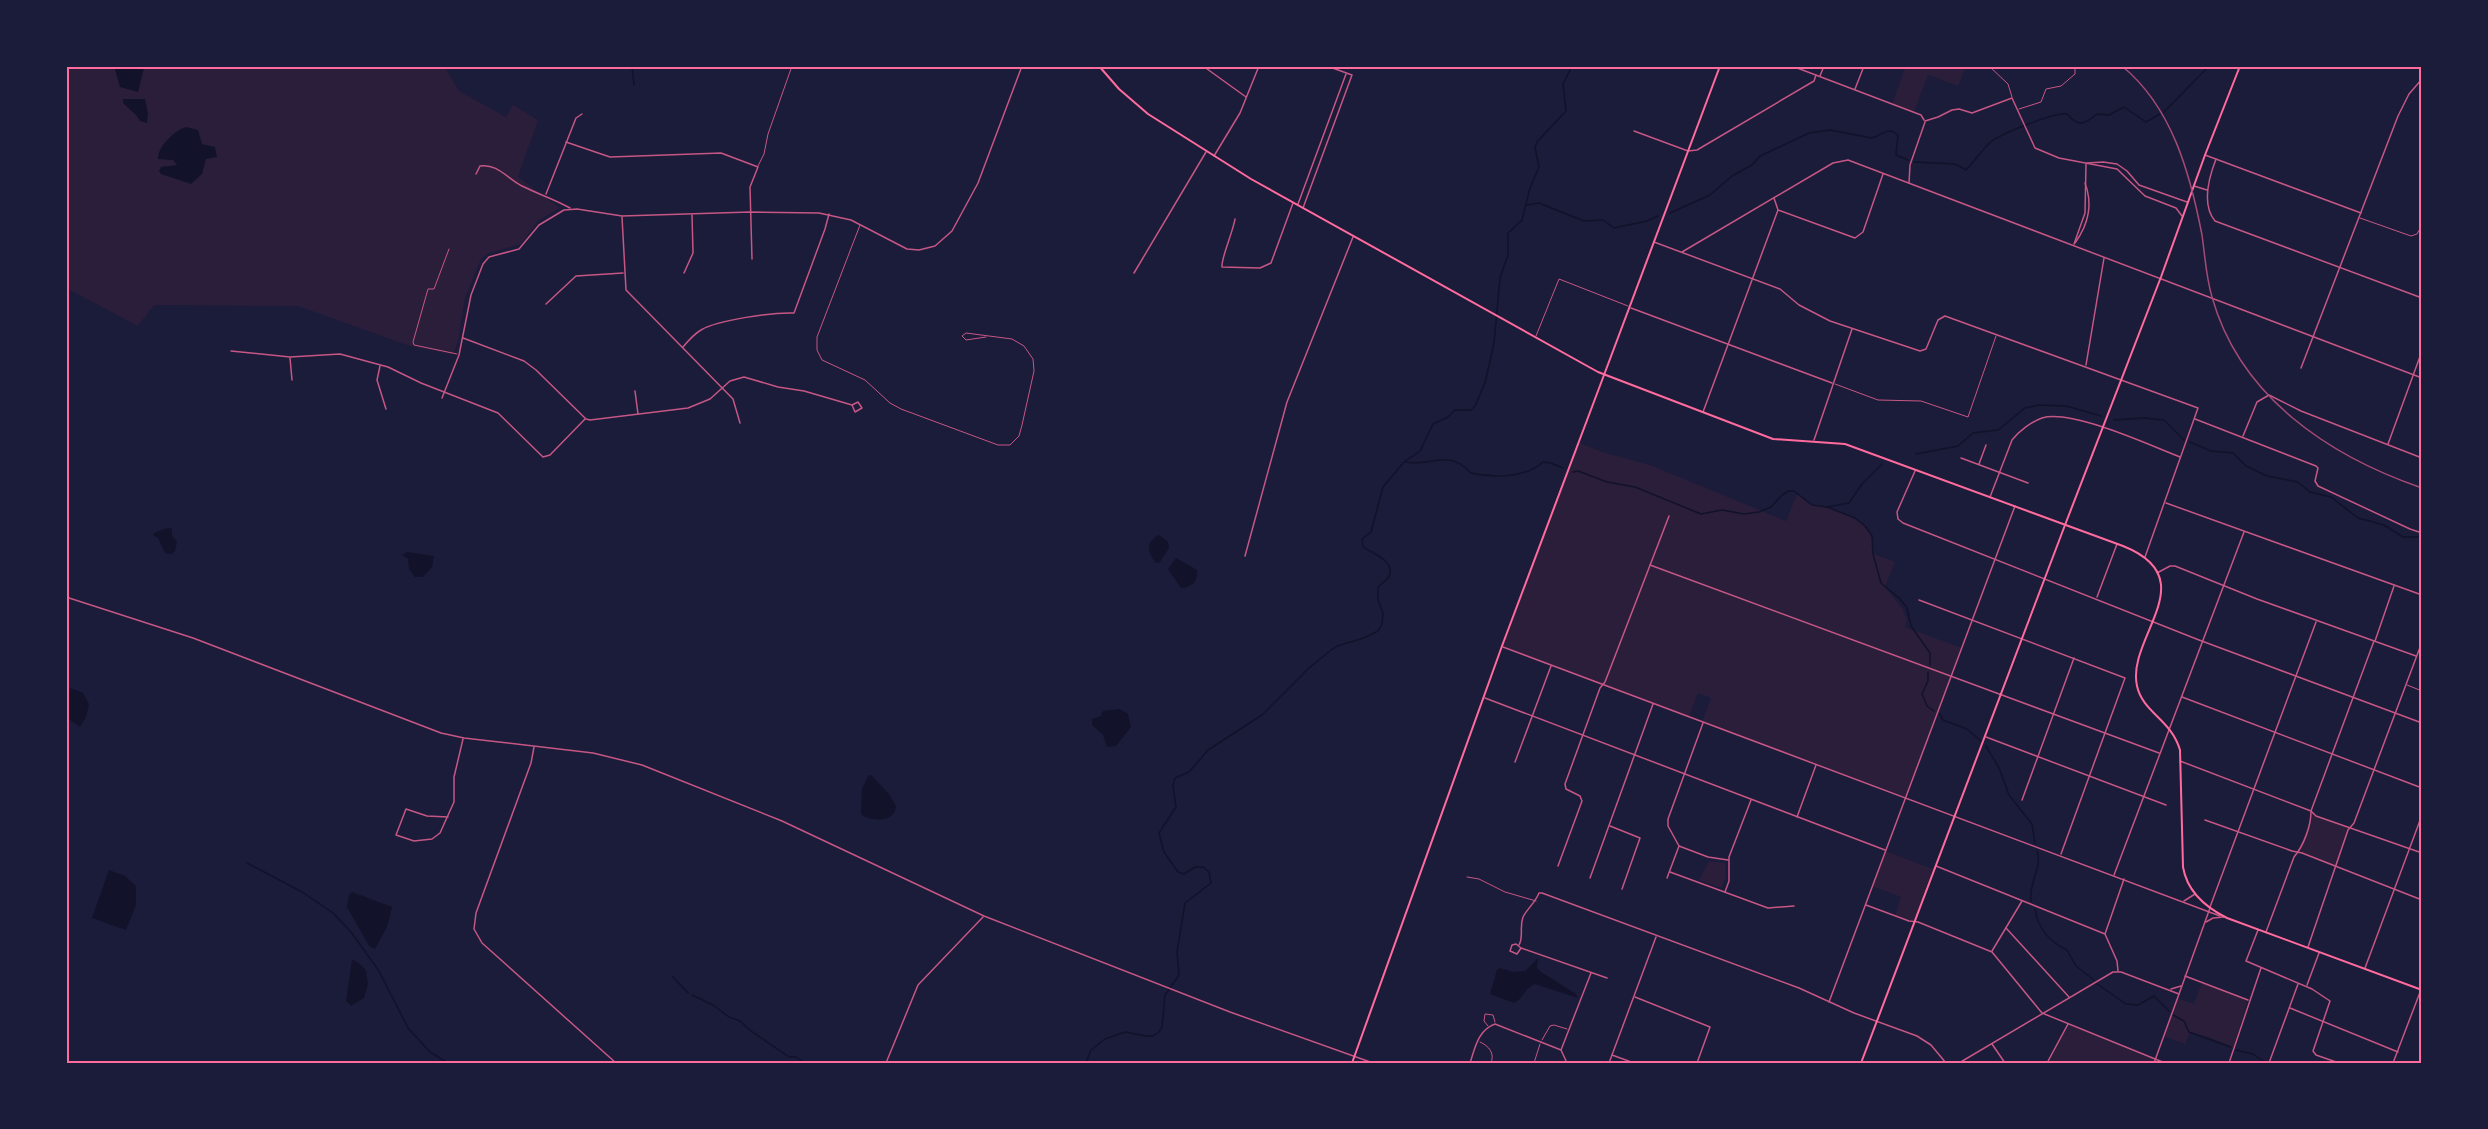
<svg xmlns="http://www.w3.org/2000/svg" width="2488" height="1129" font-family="'Sofia Sans Condensed',sans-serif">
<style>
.green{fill:#2a1e3b}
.water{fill:#12122b}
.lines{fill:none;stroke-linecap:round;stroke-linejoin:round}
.stream{stroke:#12122b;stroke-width:1.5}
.service{stroke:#c65784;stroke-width:1}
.minor{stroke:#c65784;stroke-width:1.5}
.tertiary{stroke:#c65784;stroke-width:1.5}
.secondary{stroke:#ff6b9d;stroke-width:2}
.primary{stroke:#ff6b9d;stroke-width:2}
.rail{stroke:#a44b75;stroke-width:1.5}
.neatline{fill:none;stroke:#ff6b9d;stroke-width:2}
</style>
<rect width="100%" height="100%" fill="#1b1b3a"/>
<g class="green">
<path d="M66,66h378l15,25 47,26 7,-12 25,15 -20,57 42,31 -21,12 -18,24 -32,9 -8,6 -16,39 -7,43 -5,14 -46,-10 -109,-39 -144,-1 -16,21 -72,-38z"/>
<path d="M1906,66h60l-8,20 -30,-11 -14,37 -22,-8z"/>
<path d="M1578,442l24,10 48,13 136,56 11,-27 15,11 15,2 33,14 12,15 2,18 21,8 -10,25 17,21 5,12 -2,7 57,21 -56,149 -204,-75 9,-24 -13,-5 -9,24 -187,-71z"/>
<path d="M2311,811l4,5 36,11 -3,3 -11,38 -39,-16 13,-34z"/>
<path d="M1885,851l48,18 -19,52 -19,-5 6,-19 -29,-11z"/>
<path d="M1709,861l16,2 1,13 -4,12 -23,-8z"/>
<path d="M2202,982l46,18 -15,48 -22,-10 -21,-6 -5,12 -21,-8 13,-38 17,6z"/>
<path d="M2068,1024l88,35 -2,4h-107z"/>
</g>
<g class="water">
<path d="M114,66h29l1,2 -6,24 -18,-5z"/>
<path d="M123,99h22l3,15 -1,9 -7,-2 -3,-5 -14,-13z"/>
<path d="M186,127l12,3 4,14 13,3 2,10 -11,2 -4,15 -11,10 -30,-10 -2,-3 2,-4 16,-2 -4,-5 -15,-1c0,-13 16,-28 28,-32z"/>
<path d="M168,528l4,1v7l5,6 -2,9 -3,3 -7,-1 -7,-15 -5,-3 3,-3z"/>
<path d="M1159,535l9,7 1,6 -9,14 -4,1c-9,-11 -11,-21 3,-28z"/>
<path d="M407,552l27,4 -2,11 -9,10h-8l-6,-8 -1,-10 -6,-4z"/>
<path d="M1176,558l21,12c2,10 -6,18 -16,18l-13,-19z"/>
<path d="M71,688l12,5 6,11 -3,13 -6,10 -14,-10v-25z"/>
<path d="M1120,709l8,5 3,13 -15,19 -9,1 -4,-12 -11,-10v-6l9,-3 2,-5z"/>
<path d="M871,775l18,19 7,12c-2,17 -21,15 -33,10l-2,-3 1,-24 6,-13z"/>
<path d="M109,870l16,6 11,10v19l-10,25 -34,-12z"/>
<path d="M352,892l40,15 -5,20 -12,22 -6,-3 -22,-39 2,-12z"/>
<path d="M1538,958l-1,10 4,4 35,22 2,4 -43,-14c-10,4 -12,15 -21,19l-24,-9 7,-24 3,-2 13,4 12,-1z"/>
<path d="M352,960l4,1 10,9 2,14 -4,14 -13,8 -5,-5z"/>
</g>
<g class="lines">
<g class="stream">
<path d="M632,66l2,19"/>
<path d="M2164,112l45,-46"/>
<path d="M1914,162l41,2 11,6c9,-9 16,-21 26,-29 11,-8 63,-29 75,-27 11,13 17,11 30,0l12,1 15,-8 22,15 14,-8"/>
<path d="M1527,205l12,-2 45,18 19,-1 11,8 33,-7 11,-5"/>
<path d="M1670,213l40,-18 22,-19 20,-11 8,-9 49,-23 21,-3 42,8c11,-3 15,-12 26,-3l-2,20 12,5"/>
<path d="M2114,420l30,-2 20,2 20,20"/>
<path d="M2190,442l21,9 22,2 13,13 21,10 31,6 12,10 21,5 27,21 26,7 19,12h19"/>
<path d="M1916,454l42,-8 15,-13 25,-3 27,-22 14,-3 27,1 35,10"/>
<path d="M1405,462c26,5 43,-14 66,11 22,5 55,5 72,-11l8,1 12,5"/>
<path d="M1573,472l5,-1 29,11 28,5 66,27 21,-4 22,4 15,-2 12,-5 11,-12 7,-4h5l18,14 15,2 28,11 10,8 7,10 1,18 8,29 19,16 7,9 4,18 19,27v12"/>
<path d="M1827,507l22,-4 13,-19 20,-20"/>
<path d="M1928,672v9l-6,13 5,12 7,5"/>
<path d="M1940,714l3,6 24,9 14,12"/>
<path d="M1986,746l13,22 10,27 23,29 3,19"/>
<path d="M247,863l55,29 31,21 18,19 28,39 29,57 22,24 18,11"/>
<path d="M2031,901c-3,-18 12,-34 6,-50"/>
<path d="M2035,909c3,20 15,33 32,41l9,16 18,14"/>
<path d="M672,976l16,17"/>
<path d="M2097,984l29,20 12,1 16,-9 15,15"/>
<path d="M692,995l21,10 16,12 11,4 11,10 38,26h7l9,6"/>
<path d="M2173,1015l11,6 5,11 42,15"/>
<path d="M2236,1050l17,4 13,9"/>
<path d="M1086,1063l5,-13 14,-11 20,-7 21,4h7l6,-4 3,-5 3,-32 14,-20 -2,-23 8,-49 26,-20 -2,-11 -6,-5h-8l-11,7 -6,-2 -14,-20 -5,-19 17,-26 -3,-21 2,-8 14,-6 19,-22 54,-35 47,-47 21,-17 7,-5 27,-8 14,-7 4,-7 1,-11 -5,-13v-12c3,-5 7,-6 10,-10 10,-16 -16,-25 -25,-31l-1,-8 9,-7 12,-45 21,-25 16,-11 13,-27 15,-7 7,-7h16l4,-4 10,-23 9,-40 6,-65 8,-23v-22l14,-13 8,-32 9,-21 -4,-19 2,-6 29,-31 -3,-27 9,-18"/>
</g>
<g class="service">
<path d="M1989,66l19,18 4,13"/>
<path d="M2019,109l22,-7 5,-13 15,-3 14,-12v-8"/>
<path d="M758,166l6,-12 4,-20 24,-68"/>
<path d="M2360,218l51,18 6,-2 5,-9"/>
<path d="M860,225l-43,112v13l5,10 43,20 25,23 11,6 97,36h12l9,-9 3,-11 12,-54 -1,-12 -9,-13 -12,-7 -46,-6 -4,3 4,4 20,-3"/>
<path d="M449,249l-15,40h-6l-15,53 1,3 43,9"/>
<path d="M1536,336l23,-57 69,27"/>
<path d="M1835,384l43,16 43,1 47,16 28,-81"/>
<path d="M2407,685l15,6"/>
<path d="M1467,877l12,2 26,13 31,9"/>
<path d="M1488,1026l-4,-5 1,-7 8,1 2,7"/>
<path d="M1542,1040l8,-14 4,-1 13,4"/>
<path d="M1480,1042c9,4 15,11 11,21"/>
<path d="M1534,1063l6,-19"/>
</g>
<g class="minor">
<path d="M1203,66l43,31"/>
<path d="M1792,66l129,49 3,5"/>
<path d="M1820,76l4,-10"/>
<path d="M1855,89l9,-23"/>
<path d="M1925,121l13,-4 14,-7 7,-1 13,4 40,-15 23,50 24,10 58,11 28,27 31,12 6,8"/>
<path d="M1634,131l54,20 9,-1 117,-69 2,-6"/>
<path d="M566,142l44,15 111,-4 37,14 -8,20 2,72"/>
<path d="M2205,155l156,58"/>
<path d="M2216,159c-7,18 -15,45 -1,62l207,77"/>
<path d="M2087,163l16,-1 14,2 10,7 12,14 48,17"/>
<path d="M476,174l4,-8c17,-3 28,13 42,20 16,8 32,13 48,22"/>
<path d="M1909,183l1,-18 15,-43"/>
<path d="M2194,186l13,4"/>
<path d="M546,194l30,-76 6,-4"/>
<path d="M1774,198l4,12 77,28 8,-6 20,-58"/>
<path d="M1298,204l48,-130"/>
<path d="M1303,208l49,-133 -25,-9"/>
<path d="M622,217l4,73 107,109 7,24"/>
<path d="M1235,219c-2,13 -14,39 -13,48l38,1 11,-5 22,-60"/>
<path d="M1654,242l126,47 19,16 31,16 90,30 6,-2 12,-29 7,-4 253,92 -53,149"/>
<path d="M2075,243c13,-18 18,-39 10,-60"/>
<path d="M2074,244l11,-31 1,-49"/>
<path d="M1682,252l151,-89 15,-3 574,218"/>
<path d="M684,273l9,-20 -1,-38"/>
<path d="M1134,273l72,-121"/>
<path d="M546,304l30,-28 47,-3"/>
<path d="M1631,308l201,75"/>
<path d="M463,338l61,23 12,9 50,49 4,1 98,-12 22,-9 20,-18 14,-4 34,10 26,4 48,14 6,-3 4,6 -7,4 -3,-7"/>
<path d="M683,347c5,-6 11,-13 18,-17 16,-10 73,-18 93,-17l31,-84 4,-15"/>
<path d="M231,351l59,6 50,-3 48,13 33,16 77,30 45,44 7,-2 35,-36"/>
<path d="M290,358l2,22"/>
<path d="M2086,365l18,-107"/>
<path d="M380,366l-3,14 9,29"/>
<path d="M2301,368l97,-252 11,-22 13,-15"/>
<path d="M635,391l3,23"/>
<path d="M442,398l17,-43 12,-60 12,-31 6,-7 30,-8 20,-24 25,-15 13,-1 45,7 128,-4 69,1 32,7 56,29 12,1 16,-4 17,-15 26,-48 44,-117"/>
<path d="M1703,412l75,-202"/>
<path d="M2195,419l121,47 2,2 -3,13 3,5 92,43 12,4"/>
<path d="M2243,436l14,-34 12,-7 32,16 121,47"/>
<path d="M1814,440l38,-111"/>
<path d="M2388,444l34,-93"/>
<path d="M1961,458l67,25"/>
<path d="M1979,464l7,-19"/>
<path d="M1915,471l-18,41 1,7 5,4 296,117 223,83"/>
<path d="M1990,497l22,-57c7,-9 19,-18 30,-22 30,-9 107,27 138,39"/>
<path d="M2166,503l256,92"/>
<path d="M1245,556l42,-154 66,-165"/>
<path d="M1650,565l509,188"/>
<path d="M2097,597l20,-53"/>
<path d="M1919,600l206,78 -64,176"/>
<path d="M2375,641l19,-55"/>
<path d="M2182,697l240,91"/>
<path d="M1485,698l400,152"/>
<path d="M1986,737l180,68"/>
<path d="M534,747l-3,16 -55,150 -2,16 8,14 134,120"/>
<path d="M2180,761l131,50 5,5 106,37"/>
<path d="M1515,762l36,-96"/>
<path d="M2022,800l52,-142"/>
<path d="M448,817l-21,-1 -21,-7 -10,26 18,6 18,-2 8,-6 14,-31v-25l9,-38"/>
<path d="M1797,817l19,-52"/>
<path d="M2205,820l87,31 10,2 120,47"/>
<path d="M1610,826l30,12 -18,51"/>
<path d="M1679,846l29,11 20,3"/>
<path d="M1558,866l24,-65 -2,-5 -14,-7 -1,-5 35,-96 5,-6 64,-166"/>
<path d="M1936,866l169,68"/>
<path d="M1670,872l98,36 26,-2"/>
<path d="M2114,875l130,-343"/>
<path d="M1590,878l63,-174"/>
<path d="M1667,878l12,-32 -11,-20v-7l35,-96"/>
<path d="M1725,892l4,-11v-24l22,-57"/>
<path d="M1866,905l43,16 9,1 74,30 50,61 123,50"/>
<path d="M2210,907l106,-285"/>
<path d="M2006,928l63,69"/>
<path d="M2258,930l-12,31 66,28 18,12 -17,50 3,4 23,8"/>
<path d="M1519,945c5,-9 0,-17 4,-28 4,-8 12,-14 16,-24h3l257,95 55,25 63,23 14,9 15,18"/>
<path d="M1521,948l-4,6 -7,-3 2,-6 4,-1 5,4 86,30"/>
<path d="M1992,951l30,-50"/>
<path d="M2365,968l57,-153"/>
<path d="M2118,971l-1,-10 -12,-27 19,-55"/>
<path d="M2185,976l63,24"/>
<path d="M2307,985l12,-32"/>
<path d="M1635,997l75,30 -13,36"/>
<path d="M1829,1002l186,-496"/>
<path d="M2290,1008l108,44"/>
<path d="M1992,1044l13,19"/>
<path d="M1612,1055l22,8"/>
<path d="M886,1063l32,-78 65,-68"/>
<path d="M1470,1063c5,-15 8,-33 25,-39l66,26"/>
<path d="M1567,1063l-6,-13 30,-77"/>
<path d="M1609,1063l47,-126"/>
<path d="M2047,1063l21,-39"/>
<path d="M2154,1063l25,-69"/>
<path d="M2229,1063l32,-95"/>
<path d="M2269,1063l29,-79"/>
<path d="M2393,1063l29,-76"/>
</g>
<g class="tertiary">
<path d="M1214,156l26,-43 19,-47"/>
<path d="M2157,573l13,-7h5l82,33 159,57"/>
<path d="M66,597l127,41 248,95 23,5 129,15 49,12 140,56 202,95 246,96 143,51"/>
<path d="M1503,647l717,269"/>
<path d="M2184,901l11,-7"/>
<path d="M2206,922l7,-4 11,-1"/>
<path d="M2266,932l28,-75c10,-12 17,-31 17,-46l63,-170"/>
<path d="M2308,947l40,-117 6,-7 68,-181"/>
<path d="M2171,989l10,-3"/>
<path d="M1959,1063l154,-91h8l58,22 31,-86"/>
</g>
<g class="secondary">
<path d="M1604,375l116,-309"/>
<path d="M1861,1063l204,-538"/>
</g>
<g class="primary">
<path d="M1099,66l20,23 29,25 103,65 347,193 175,67 72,5 278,102c83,33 3,91 14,140 6,27 34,33 43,64l3,117c4,24 22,40 44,51l195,72"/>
<path d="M2065,525l96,-248 44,-122 35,-89"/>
<path d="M1352,1063l150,-417 102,-271"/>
</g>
<path class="rail" d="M2122,66c50,41 68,107 80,169 3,21 4,42 10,62 28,100 117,159 210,191"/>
</g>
<rect width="2488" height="1129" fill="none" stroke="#1b1b3a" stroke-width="135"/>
<rect x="68" y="68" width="2352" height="994" class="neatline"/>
</svg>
